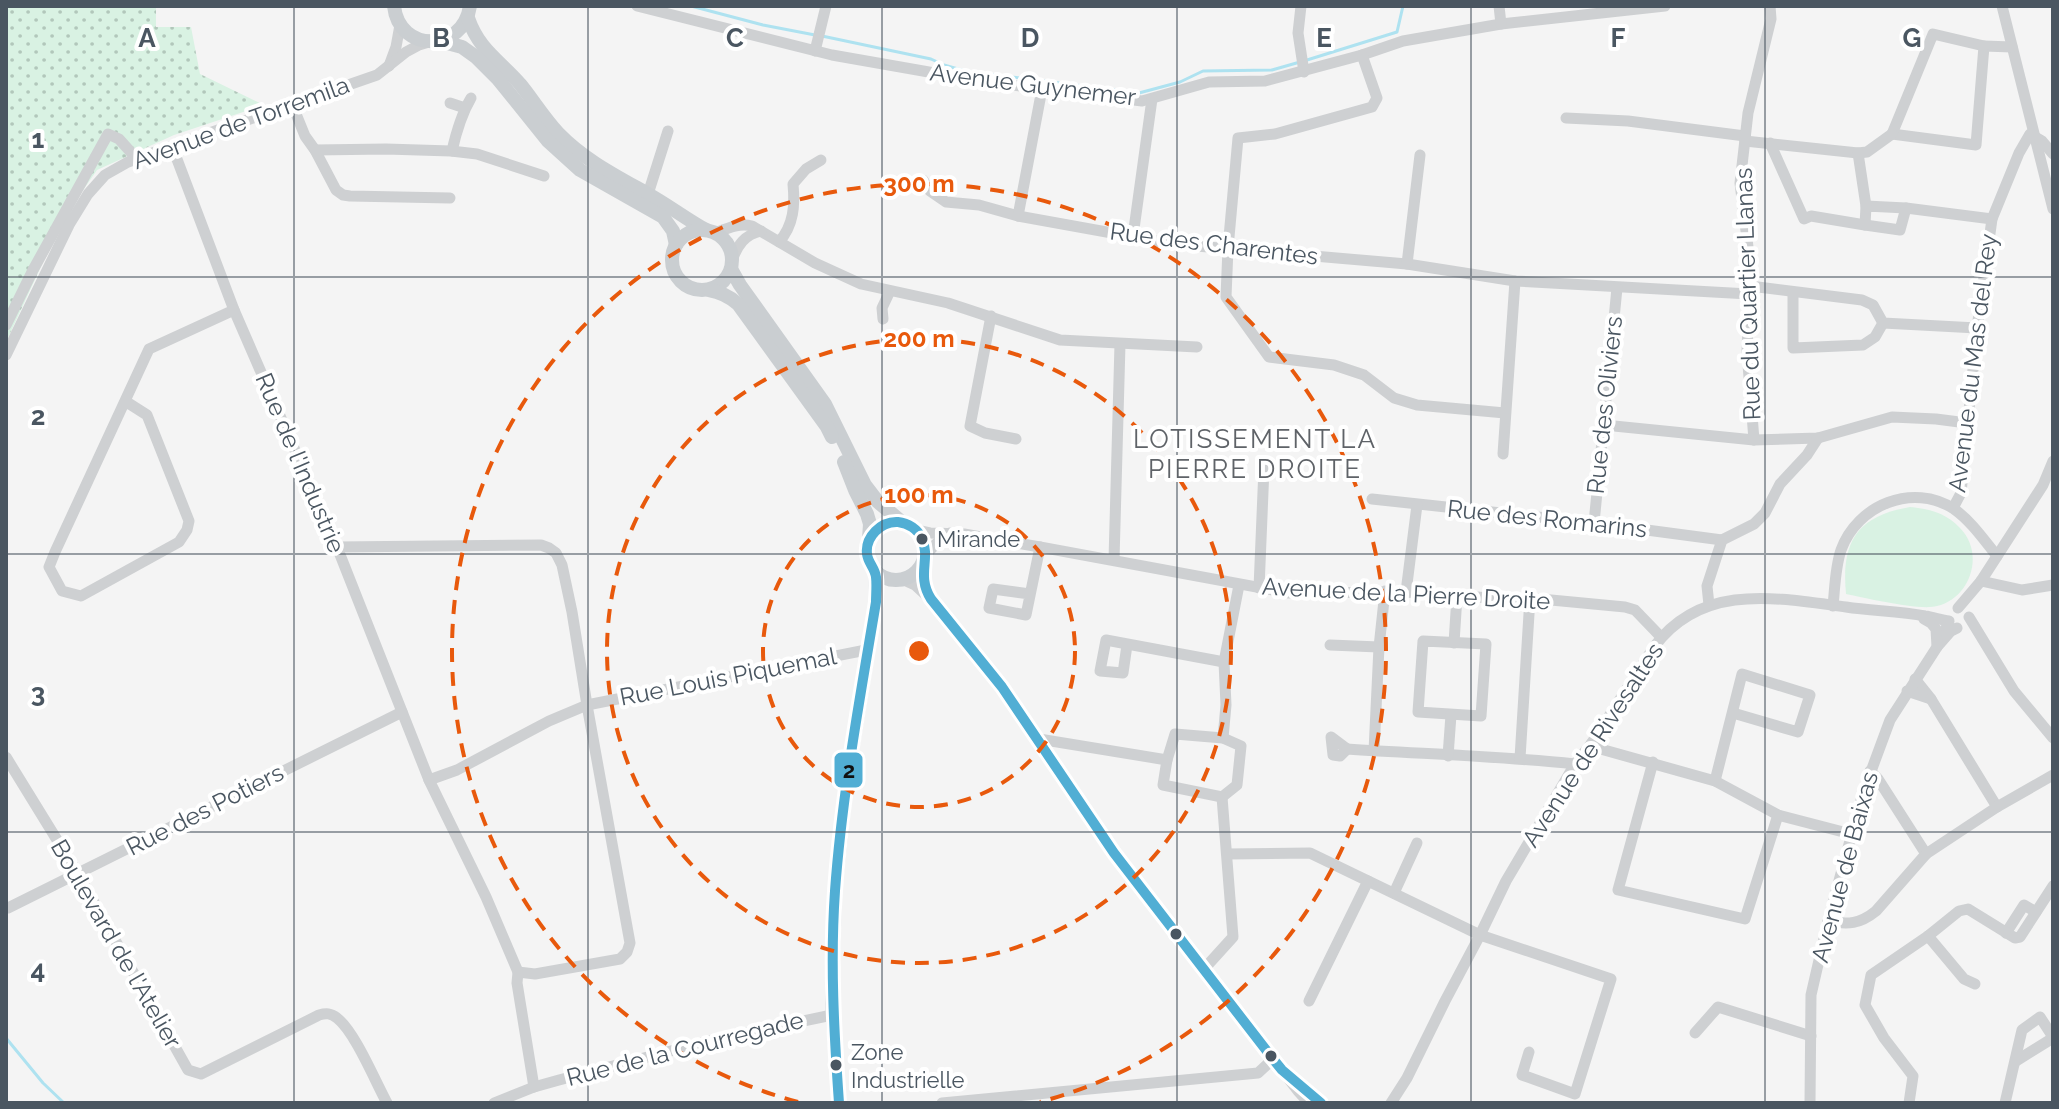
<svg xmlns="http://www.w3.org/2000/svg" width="2059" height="1109" font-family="Raleway,sans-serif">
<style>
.grass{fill:url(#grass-dots)}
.garden{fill:#d9f2e3}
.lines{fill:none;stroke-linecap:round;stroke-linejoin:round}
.stream{stroke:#aee2f0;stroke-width:3}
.minor{stroke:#ced0d2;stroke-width:11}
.major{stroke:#caced1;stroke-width:14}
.bus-1-casing{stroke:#fff;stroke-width:16}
.bus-1{stroke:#51aed4;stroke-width:10}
.grid{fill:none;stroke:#4a5661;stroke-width:2;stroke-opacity:0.55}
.ring{fill:none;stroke:#e8590c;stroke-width:4;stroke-dasharray:14 10}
.bus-dot{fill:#4a5661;stroke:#fff;stroke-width:3}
.labels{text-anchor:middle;stroke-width:8;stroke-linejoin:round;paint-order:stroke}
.bus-label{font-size:22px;fill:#4a5661;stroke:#fff;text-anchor:start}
.street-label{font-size:24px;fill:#4a5661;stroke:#fff}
.neighbourhood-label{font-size:26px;letter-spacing:2px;fill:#5f6368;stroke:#fff}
.grid-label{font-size:26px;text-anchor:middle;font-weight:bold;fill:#4a5661;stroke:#fff;stroke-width:8;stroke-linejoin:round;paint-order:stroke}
.centre{fill:#e8590c;stroke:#fff;stroke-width:4}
.ring-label{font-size:24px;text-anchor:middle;font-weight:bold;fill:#e8590c;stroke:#fff;stroke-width:8;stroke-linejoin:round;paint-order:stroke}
.line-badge{stroke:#fff;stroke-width:3}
.pale-badge-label{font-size:22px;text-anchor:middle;font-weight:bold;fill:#111}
</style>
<defs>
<pattern id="grass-dots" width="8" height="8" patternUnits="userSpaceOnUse" patternTransform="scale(2)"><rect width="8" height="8" fill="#d9f2e3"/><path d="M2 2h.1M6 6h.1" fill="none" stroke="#b2c7bb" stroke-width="1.8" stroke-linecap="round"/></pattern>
</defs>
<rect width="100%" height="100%" fill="#f4f4f4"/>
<path class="grass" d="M6,6h150v21h35l9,47 64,31 -90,30 -77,35 -34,49 -57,123z"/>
<path class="garden" d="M1910,507c20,2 36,6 50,21 25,25 11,70 -23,78 -17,5 -71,-8 -91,-12 -5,-52 11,-78 64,-87z"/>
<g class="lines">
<g class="stream">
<path d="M691,6l72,19 52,10"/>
<path d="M822,36l109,23 13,6 21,6 174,22 41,-11 23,-11 69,-1 28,-8"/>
<path d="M1307,60l90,-28 6,-26"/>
<path d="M6,1038l37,45 21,20"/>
</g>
<g class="minor">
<path d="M637,6l195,49 148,26 162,20 67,-19 56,-1 97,-26 41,-14 98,-17 164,-18"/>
<path d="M1301,6l-3,27 6,39"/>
<path d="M1499,6l2,18"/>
<path d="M2002,6l51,203"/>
<path d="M815,51l11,-45"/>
<path d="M1362,55l15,43 -5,9 -97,27 -37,4 -10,110 -2,49 43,60 65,8 30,10 30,23 23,7 88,8"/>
<path d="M389,66l7,-19 4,-22"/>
<path d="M450,103l15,5"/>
<path d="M292,104l13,32 10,14 21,40 7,5 7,1 100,2"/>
<path d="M1566,118l62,3 117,15"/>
<path d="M1892,134l84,11 8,-99 28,1"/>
<path d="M1892,134l41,-100 51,12"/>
<path d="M1745,141l113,12 9,-1 25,-18"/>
<path d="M1770,143l34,76 7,-3 54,9 1,-19 40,2 86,11"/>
<path d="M172,146l62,164 103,237 92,233"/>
<path d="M315,150l71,-1 65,2 26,3 67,22"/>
<path d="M452,151c4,-18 9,-36 19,-53"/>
<path d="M1858,153l8,53"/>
<path d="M923,180l7,11 16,11 33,3 39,11 155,28 234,20 108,17 234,13"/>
<path d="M648,194l20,-63"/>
<path d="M1018,216l24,-127"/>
<path d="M1865,225l35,5 6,-22"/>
<path d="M715,233c13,-5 24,-10 37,-7l63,37 46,21 87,19 112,37 137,7"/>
<path d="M1133,236l19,-137"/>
<path d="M779,242c15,-17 16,-37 14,-58l13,-15 15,-9"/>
<path d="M732,260c6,-15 12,-25 29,-29"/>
<path d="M1407,264l13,-109"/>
<path d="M1750,286l112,14 11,5 10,18 94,5"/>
<path d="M1793,292v56l70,-3 12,-8 8,-14"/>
<path d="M991,316l-21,110 15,7 31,6"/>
<path d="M883,319l-1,-11 8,-17"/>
<path d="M6,325l27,-55 75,-136 11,5 18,20"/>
<path d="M6,355l63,-130 19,-31 17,-19 23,-13 44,-16 205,-71 29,-23 13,-7 10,-3"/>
<path d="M125,401l22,14 42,106 -2,9 -8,12 -98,54 -19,-5 -13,-24 6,-15 94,-203 85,-39"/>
<path d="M1604,425l150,15 64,-2 74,-21 44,2 31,4"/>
<path d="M1754,440l-7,-88 3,-89 -10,-80 8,-70 23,-94 -1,-13"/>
<path d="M1503,454l12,-173"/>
<path d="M1372,499l222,24 128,17"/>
<path d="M1953,508l8,-15 16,-165 15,-109 27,-66 11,-19 12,7 11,13"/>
<path d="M1594,523l23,-235"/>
<path d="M916,530l14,3 34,1 76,13 249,46 120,-1 95,7 26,-1 95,9 10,3 26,27"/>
<path d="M337,547l204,-2 8,3 7,5 6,12 10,47 15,93 43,238 -3,9 -7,7 -85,15 -17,-2"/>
<path d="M925,555l15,-15 10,-7"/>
<path d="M1114,560l6,-216"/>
<path d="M923,564v19l5,13"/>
<path d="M904,580l11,5 13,12 43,50 68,92 38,61 37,53 184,238 11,12"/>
<path d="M1981,581l41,9 31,-5"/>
<path d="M1259,588l5,-120"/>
<path d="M1409,592l-2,-8 10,-79"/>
<path d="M1030,594l-37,-5 -4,19 37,7 14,-68"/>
<path d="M1709,605l-2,-19 15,-46 32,-16 11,-11 15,-29 27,-29 11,-17"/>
<path d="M1833,606c2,-19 2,-38 8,-56 16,-45 72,-68 113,-41 17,12 30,31 43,47"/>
<path d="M1958,608l23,-27 62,-96 10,-24"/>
<path d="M1969,617l45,74 39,47"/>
<path d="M1423,641l63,3 -5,72 -63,-4z"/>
<path d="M1454,643l3,-47"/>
<path d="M1127,645l-4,28 -23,-2 6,-31 118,22"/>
<path d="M1330,645l49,2"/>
<path d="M1907,691l24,8 -16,-20"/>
<path d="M1931,699l66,108"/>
<path d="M1175,734l48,4 18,8 -4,39 -15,12 -59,-12 4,-25z"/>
<path d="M1331,737l16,12 -7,7 -7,-1z"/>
<path d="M1223,738l3,-33 -2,-43 15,-77"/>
<path d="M1039,739l128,21"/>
<path d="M1591,744l6,4 118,33 63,34 73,19"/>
<path d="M1347,749c76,5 152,7 228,15"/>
<path d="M1374,751l5,-104 6,-56"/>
<path d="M1448,756l3,-41"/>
<path d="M6,757l72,117 110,196 13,4 118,-59c7,-2 12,-2 18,3 18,14 38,63 50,85"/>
<path d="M1520,758l10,-160"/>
<path d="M1653,762l-35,128 127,29 33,-104"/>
<path d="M1870,771l8,8 48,75"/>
<path d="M1715,781l27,-107 68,21 -12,37 -65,-19"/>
<path d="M1227,854l83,-1 170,82 131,44 -36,115 -53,-19 7,-23"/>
<path d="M1394,893l23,-50"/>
<path d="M8,908l394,-196"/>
<path d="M1828,921c20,4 32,3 48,-10l50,-57 71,-47 56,-32"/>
<path d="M2006,933l18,-28 12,7"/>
<path d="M1928,936l36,43 11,5"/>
<path d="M1204,969l29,-32 -11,-140"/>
<path d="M1309,1001l59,-120"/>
<path d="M1695,1033l23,-26 93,29"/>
<path d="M2016,1061l37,-23"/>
<path d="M534,1087l-17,-104 1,-11 -32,-75 -57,-117 28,-10 92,-49 38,-16 274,-54 8,-3"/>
<path d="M1304,1088l17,15"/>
<path d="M494,1103l40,-16 25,-7 158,-41 115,-24"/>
<path d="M942,1103l316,-30 15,-14"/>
<path d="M1391,1103l16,-25 38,-77 35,-66 26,-54 69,-117 16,-20 63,-97c48,-65 123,-49 192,-40 26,4 53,4 79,9 8,1 16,4 24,5l-12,26 14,-16 6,-3"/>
<path d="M1810,1103l1,-108 17,-74 35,-128 27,-73 47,-73 -1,-18 -5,-6 -7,-4"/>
<path d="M1909,1103l4,-27 -29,-38 -19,-33 6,-30 57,-39 31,-25 9,-2 47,29 5,-1 33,-51"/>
<path d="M2005,1103l17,-73 18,-13 13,20"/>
</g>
<g class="major">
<path d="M394,6c5,47 69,47 76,0"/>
<path d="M468,18c11,32 31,42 52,66 13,16 24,34 38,49 26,27 58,43 90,61 20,11 38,25 58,36"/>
<path d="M440,41l22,6 14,10 22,22 50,62 32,29 83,47 10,14 3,14"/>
<circle cx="702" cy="260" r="30"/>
<path d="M731,269l9,16 85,119 40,81 13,17 25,21"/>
<path d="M709,290c12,2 20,6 29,14l89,123 5,10"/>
<path d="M844,462l11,28 12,24 3,10 -1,15"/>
<circle cx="896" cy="551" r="29"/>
<path d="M839,1103l-7,-100 3,-112 11,-104 30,-185 -1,-30"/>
</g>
<defs>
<path id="bus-1" d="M839,1103c-5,-71 -9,-141 -4,-212 7,-97 25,-193 41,-289 0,-8 1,-17 0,-25 -1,-9 -8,-14 -9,-23 -2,-17 14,-33 31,-32 10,1 20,7 24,17 9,20 -6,36 9,60l71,88 112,166 159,206 9,11 39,33"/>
</defs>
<use href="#bus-1" class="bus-1-casing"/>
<use href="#bus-1" class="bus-1"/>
</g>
<path class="grid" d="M294,6v1097M588,6v1097M882,6v1097M1177,6v1097M1471,6v1097M1765,6v1097M6,277h2047M6,554h2047M6,832h2047"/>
<g class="ring">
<circle cx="919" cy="651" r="156"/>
<circle cx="919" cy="651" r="312"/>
<path d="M798 1102A467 467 0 1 1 1040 1102"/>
</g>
<g class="bus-dot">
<circle cx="922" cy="539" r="7"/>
<circle cx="1176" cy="934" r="7"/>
<circle cx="1271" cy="1056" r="7"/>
<circle cx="836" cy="1065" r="7"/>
</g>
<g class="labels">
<g class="bus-label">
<text x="937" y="547">Mirande</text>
<text x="851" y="1060">Zone<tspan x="851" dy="28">Industrielle</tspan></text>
</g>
<g class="street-label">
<text transform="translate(1033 85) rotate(7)" y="8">Avenue Guynemer</text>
<text transform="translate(241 123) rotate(-20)" y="8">Avenue de Torremila</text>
<text transform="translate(1214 244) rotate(7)" y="8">Rue des Charentes</text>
<text transform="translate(1748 294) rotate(-92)" y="8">Rue du Quartier Llanas</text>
<text transform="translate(1973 363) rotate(-83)" y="8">Avenue du Mas del Rey</text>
<text transform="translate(1605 405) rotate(-84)" y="8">Rue des Oliviers</text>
<text transform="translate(300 463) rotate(67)" y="8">Rue de l'Industrie</text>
<text transform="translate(1547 519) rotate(6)" y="8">Rue des Romarins</text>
<text transform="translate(1406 594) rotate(3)" y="8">Avenue de la Pierre Droite</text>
<text transform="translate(728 677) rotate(-11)" y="8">Rue Louis Piquemal</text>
<text transform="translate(1593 745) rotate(-57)" y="8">Avenue de Rivesaltes</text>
<text transform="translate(205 810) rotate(-27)" y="8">Rue des Potiers</text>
<text transform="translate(1845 867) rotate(-75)" y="8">Avenue de Baixas</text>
<text transform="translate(116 944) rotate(60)" y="8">Boulevard de l'Atelier</text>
<text transform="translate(685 1049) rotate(-14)" y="8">Rue de la Courregade</text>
</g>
<g class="neighbourhood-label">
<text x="1255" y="448">LOTISSEMENT LA<tspan x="1255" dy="30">PIERRE DROITE</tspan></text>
</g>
</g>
<g class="grid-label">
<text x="147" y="47">A</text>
<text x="441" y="47">B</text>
<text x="735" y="47">C</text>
<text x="1030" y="47">D</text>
<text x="1324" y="47">E</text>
<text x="1618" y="47">F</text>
<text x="1912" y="47">G</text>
<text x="38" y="148">1</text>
<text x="38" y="425">2</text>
<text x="38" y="702">3</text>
<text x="38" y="979">4</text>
</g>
<circle cx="919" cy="651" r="12" class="centre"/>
<g class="ring-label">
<text x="919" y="192">300 m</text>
<text x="919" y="347">200 m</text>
<text x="919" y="503">100 m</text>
</g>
<rect class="line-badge" x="833" y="751" width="31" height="38" rx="8" fill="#51aed4"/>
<g class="pale-badge-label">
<text x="849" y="778">2</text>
</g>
<rect width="2059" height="1109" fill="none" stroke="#4a5661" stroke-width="16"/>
</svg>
